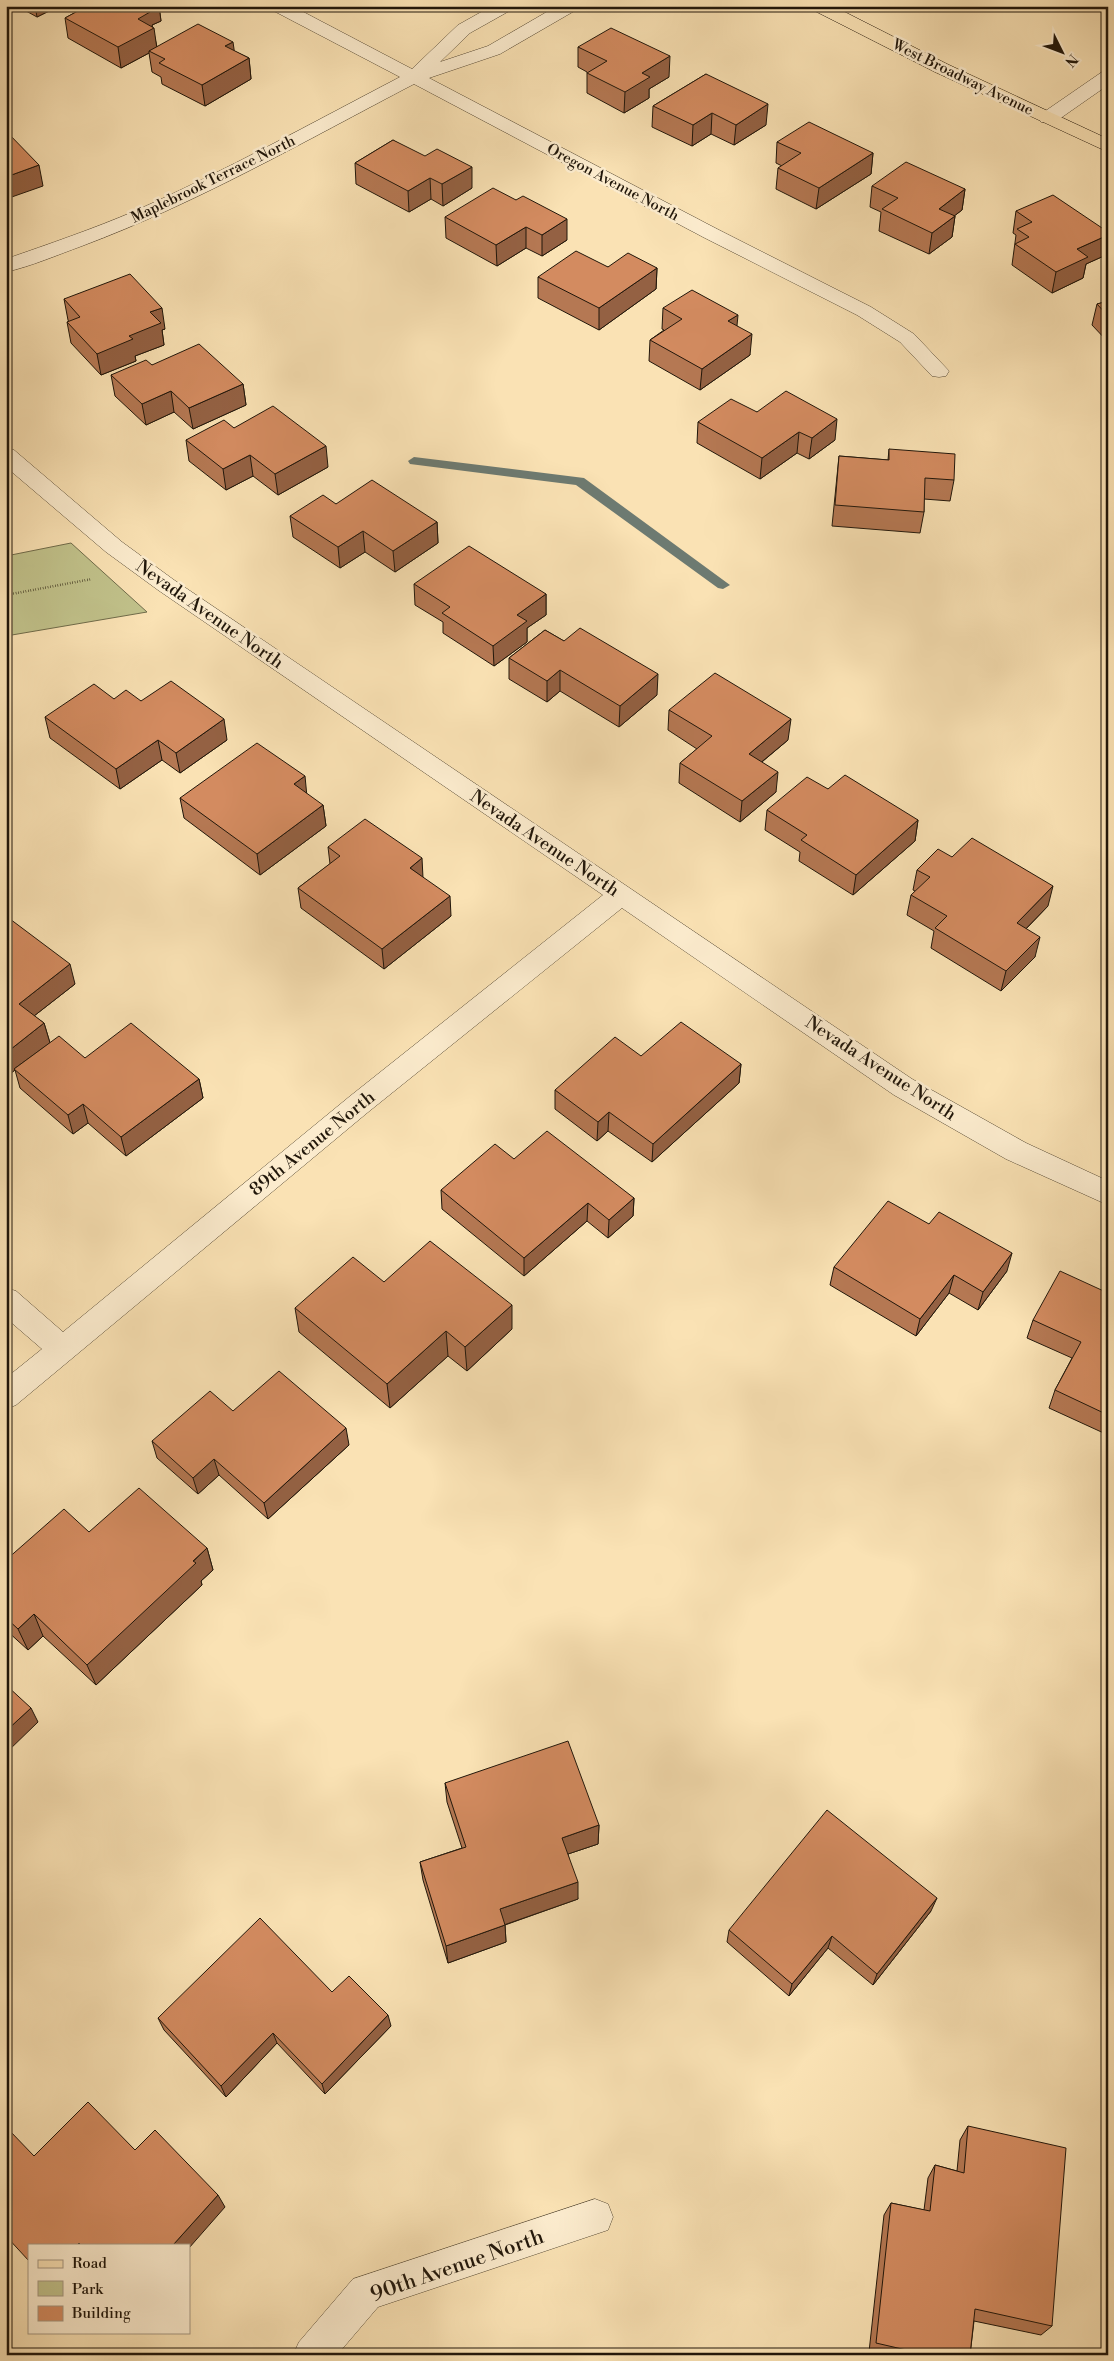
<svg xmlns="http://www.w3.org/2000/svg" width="1114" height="2361" font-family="'Libre Bodoni',serif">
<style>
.green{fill:#c1c28b;stroke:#706c4a}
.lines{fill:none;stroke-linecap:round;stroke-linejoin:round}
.stream{fill:#6d7a71;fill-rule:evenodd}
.minor-casing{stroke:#564934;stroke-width:1}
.major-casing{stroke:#20160a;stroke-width:1}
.path{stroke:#20160a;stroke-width:2.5;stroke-dasharray:0.5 2;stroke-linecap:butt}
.minor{fill:#fcecce;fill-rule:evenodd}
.major{fill:#fae2b4;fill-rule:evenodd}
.wall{fill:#b57853;stroke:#20160a}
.shaded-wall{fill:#946143;stroke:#20160a}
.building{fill:#d38b60;stroke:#20160a}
.labels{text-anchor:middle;stroke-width:5;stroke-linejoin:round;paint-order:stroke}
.far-street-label{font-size:15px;fill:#20160a;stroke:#fcecce}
.street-label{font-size:18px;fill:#20160a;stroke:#fcecce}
.near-street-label{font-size:21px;fill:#20160a;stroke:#fcecce}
</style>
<rect width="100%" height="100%" fill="#fae2b4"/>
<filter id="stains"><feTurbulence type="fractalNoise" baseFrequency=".004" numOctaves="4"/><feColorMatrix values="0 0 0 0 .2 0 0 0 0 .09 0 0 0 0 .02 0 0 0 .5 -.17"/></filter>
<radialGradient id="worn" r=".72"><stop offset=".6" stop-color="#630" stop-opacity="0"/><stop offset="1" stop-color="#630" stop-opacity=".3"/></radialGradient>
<path class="green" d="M71,543l76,69 -141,24v-80z"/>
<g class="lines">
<path class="stream" d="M414,457l170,21 146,107 -7,4 -5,-1 -142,-103 -166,-21 -2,-3z"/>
<defs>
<g id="minor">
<path d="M269,6h23l120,63 46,-44 34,-19h22l-3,4 -41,23 -30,29 48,-16 69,-40h22l-3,4 -76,44 -71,24 288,151 154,78 43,27 35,37 -3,5 -7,1 -7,-1 -32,-34 -43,-27 -154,-78 -289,-153c-109,57 -217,119 -332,162 -25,9 -50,20 -76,26v-13c43,-15 87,-30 129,-48 90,-40 177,-88 265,-134l-128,-67z"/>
<path d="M1108,71v14l-53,37h-14l-2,-4 2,-4 61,-42z"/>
<path d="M6,448l8,2 108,92 52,38 738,499 114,64 82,38v24l-102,-46 -112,-64 -272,-187 -255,205 -351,292 -10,4v-31l36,-29 -36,-31v-30l10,3 47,41 286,-235 254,-202 -445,-305 -52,-38 -100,-85z"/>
<path d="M595,2199l13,5 5,13 -5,13 -230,77 -41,48h-44l6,-13 54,-63z"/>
</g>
<path id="major" d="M810,6h23l114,58 161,75v13l-173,-80 -122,-62z"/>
</defs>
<use href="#minor" class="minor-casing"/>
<use href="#major" class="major-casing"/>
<path class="path" d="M6,595l86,-16"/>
<use href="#minor" class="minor"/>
<use href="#major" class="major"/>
</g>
<g class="wall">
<path d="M17,6h42l-22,11z"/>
<path d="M87,6h72l2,15 -9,4 5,22 77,4 15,7 2,21 -46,27 -43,-22 -1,-7 -9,-5 -3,-19 -28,15 -53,-30 -3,-20z"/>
<path d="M578,47l91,30 -20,12v9l-25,15 -37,-20v-21l-9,-5z"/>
<path d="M706,74l60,51 -32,20 -23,-11 -19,12 -40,-19 1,-21z"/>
<path d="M393,140l79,48 -29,18 -12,-7 -22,13 -53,-28 -1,-21z"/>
<path d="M777,142l96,11 -2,21 -55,35 -40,-20 2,-21 4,-2 -6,-3z"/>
<path d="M872,186l93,3 -3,21 -8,6h1l-3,21 -23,17 -50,-23 2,-19 -11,-5z"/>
<path d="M516,200l51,40 -25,16 -16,-8 -29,18 -51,-28 -1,-21z"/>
<path d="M1016,211l92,21v16l-2,7 -20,9 -3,14 -31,15 -40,-28 4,-30 -3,-2z"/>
<path d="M608,267l49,1 -1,21 -57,41 -61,-32v-21z"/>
<path d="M1108,291v51l-16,-17 5,-21 8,-2z"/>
<path d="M64,299l101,30 -3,1 2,15 -29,11 1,5 -35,14 -30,-32 -4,-21h2l-1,-2z"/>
<path d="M663,308l74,18 13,29 -50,35 -51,-29 1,-21 14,-10 -2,-1z"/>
<path d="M152,365l91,19 3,21 -53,24 -19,-17 -28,13 -31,-29 -4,-21z"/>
<path d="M757,412l78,28 -26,19 -12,-6 -37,26 -63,-36 1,-21z"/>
<path d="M234,428l94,39 -50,28 -25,-19 -27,14 -37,-29 -3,-21z"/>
<path d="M889,449l65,31 -4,21 -26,-2v13l-4,21 -88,-7 7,-70 49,4z"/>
<path d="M336,504l101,18 1,21 -43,29 -30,-20 -25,16 -47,-31 -3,-21z"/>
<path d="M414,584l132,10v21l-19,13v14l-33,24 -51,-33v-11l-28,-17z"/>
<path d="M545,630l112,65 -38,32 -59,-36 -13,11 -38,-23v-21z"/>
<path d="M114,699l27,2 86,39 -47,33 -18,-13 -42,29 -70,-51 -5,-21z"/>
<path d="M669,710l119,30 -26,22 14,30 -36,30 -61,-39 1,-20 17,-14 -29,-19z"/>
<path d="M828,789l90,31 -3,21 -62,54 -54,-34 1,-9 -35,-22 2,-20z"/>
<path d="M180,798l143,7 3,21 -66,49 -76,-57z"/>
<path d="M328,847l95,30 28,39 -67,53 -83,-61 -3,-20 32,-24z"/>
<path d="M952,857l96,49 -22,23 9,28 -34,34 -70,-43 3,-17 -27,-16 4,-20 4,-4 -2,-1 4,-20z"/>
<path d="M6,916l69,68 -41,32 10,7 6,20 35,15 114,21 4,19 -77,58 -38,-33 -15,11 -53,-46 -5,-18 -9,7z"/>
<path d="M641,1056l100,8 -2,19 -87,79 -44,-31 -11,10 -42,-32v-19z"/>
<path d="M514,1159l120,39 -1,18 -25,22 -21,-17 -63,55 -82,-67 -1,-19z"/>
<path d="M834,1267l173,4 -29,39 -29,-17 -33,43 -86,-51z"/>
<path d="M384,1282l128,47 -45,42 -19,-15 -58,52 -91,-76 -4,-24z"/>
<path d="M1108,1293v142l-59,-27 6,-18 17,-32 -45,-20 6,-18z"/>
<path d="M152,1441l197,4 -81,74 -49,-44 -21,19 -41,-36z"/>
<path d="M89,1532l118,16 6,22 -12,11 1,4 -106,100 -53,-49 -15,14 -22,-20v-70z"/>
<path d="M445,1783l154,42 -1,19 -30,10 10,45 -73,26 1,17 -58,21 -25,-83 -3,-18 42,-14 -15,-46z"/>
<path d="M931,1911l-58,74 -45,-37 -39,48 -62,-54 2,-12z"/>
<path d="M332,1992l59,34 -66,68 -48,-51 -51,54 -62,-67 -6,-12z"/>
<path d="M968,2126l84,200 -11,9 -67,-14 -4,34h-90l-11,-3 15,-137 7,-12 33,7 4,-32 7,-13 22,6 3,-31z"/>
</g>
<g class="shaded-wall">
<path d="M35,6h24l-22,11z"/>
<path d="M146,6h13l2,15 -9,4 1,4 1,-1 3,21 -8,2v2l-28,15 -3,-21 20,-28 4,-11z"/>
<path d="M233,42l3,21 -11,-17z"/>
<path d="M670,56l-1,21 -20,12v9l-25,15 1,-21 17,-19z"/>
<path d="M249,58l2,21 -46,27 -3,-21z"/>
<path d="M768,104l-2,21 -32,20 2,-20z"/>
<path d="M712,113l-1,21 -19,12 1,-21z"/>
<path d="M873,153l-2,21 -55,35 3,-21z"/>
<path d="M39,165l4,21 -37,13v-22z"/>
<path d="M472,167v21l-29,18 -1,-22z"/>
<path d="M430,178l1,21 -22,13 -1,-21z"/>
<path d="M965,189l-3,21 -26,20 3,-21z"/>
<path d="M955,216l-3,21 -23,17 3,-21z"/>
<path d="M567,219v21l-25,16v-21z"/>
<path d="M526,227v21l-29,18 -1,-21z"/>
<path d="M1108,235v13l-2,7 -20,9 -3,14 -31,15 4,-21 21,-23z"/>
<path d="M657,268l-1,21 -57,41v-22z"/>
<path d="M162,308l3,21 -3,1 2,15 -29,11 1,5 -35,14 -4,-21 32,-18 21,-24z"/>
<path d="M738,315l-2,21 -8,-15z"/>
<path d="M752,334l-2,21 -50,35 2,-21z"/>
<path d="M243,384l3,21 -53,24 -4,-21z"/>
<path d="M171,391l3,21 -28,13 -4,-21z"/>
<path d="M837,419l-2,21 -26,19 3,-21z"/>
<path d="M799,432l-2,21 -37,26 2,-21z"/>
<path d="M326,446l2,21 -50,28 -3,-21z"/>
<path d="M250,455l3,21 -27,14 -3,-21z"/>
<path d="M437,522l1,21 -43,29 -2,-21z"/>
<path d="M363,531l2,21 -25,16 -2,-21z"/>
<path d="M546,594v21l-19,13v14l-33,24 -1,-20 24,-31z"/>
<path d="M560,670v21l-13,11v-21z"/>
<path d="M658,674l-1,21 -38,32 1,-21z"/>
<path d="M224,719l3,21 -47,33 -4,-20z"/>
<path d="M791,719l-3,21 -41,34 2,-20z"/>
<path d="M158,740l4,20 -42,29 -4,-20z"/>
<path d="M778,772l-2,20 -36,30 2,-21z"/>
<path d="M305,776l2,21 -13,-13z"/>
<path d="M323,805l3,21 -66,49 -3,-21z"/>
<path d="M918,820l-3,21 -62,54 3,-20z"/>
<path d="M422,858l1,20 -13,-10z"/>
<path d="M1053,886l-5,20 -36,37 5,-20z"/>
<path d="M450,896l1,20 -67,53 -2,-20z"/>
<path d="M1040,937l-5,20 -34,34 5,-20z"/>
<path d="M70,964l5,20 -50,39 -6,-19z"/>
<path d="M44,1023l6,20 -36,26 1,1 -9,7v-24z"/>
<path d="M741,1064l-2,19 -87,79 1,-18z"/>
<path d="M199,1079l4,19 -77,58 -5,-19z"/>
<path d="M83,1104l5,19 -15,11 -5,-19z"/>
<path d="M609,1112l-1,19 -11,10 1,-19z"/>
<path d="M634,1198l-1,18 -25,22 1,-18z"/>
<path d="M588,1203l-1,18 -63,55v-18z"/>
<path d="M1012,1253l-5,18 -29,39 5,-18z"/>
<path d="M954,1275l-5,18 -33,43 4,-17z"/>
<path d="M512,1305v24l-45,42 -2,-24z"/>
<path d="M446,1331l2,25 -58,52 -3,-24z"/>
<path d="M346,1428l3,17 -81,74 -4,-16z"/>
<path d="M214,1459l5,16 -21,19 -5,-16z"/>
<path d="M207,1548l6,22 -12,11 1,4 -106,100 -9,-20z"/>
<path d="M34,1614l9,22 -15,14 -10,-21z"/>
<path d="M31,1708l7,14 -32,31v-22z"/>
<path d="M599,1825l-1,19 -36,12v-18z"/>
<path d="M578,1882v17l-77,27 -1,-17z"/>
<path d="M937,1898l-6,13 -58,74 4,-11z"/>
<path d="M505,1925l1,17 -58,21 -2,-17z"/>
<path d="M832,1936l-4,12 -39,48 3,-12z"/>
<path d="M388,2015l3,11 -66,68 -3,-10z"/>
<path d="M273,2033l4,10 -51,54 -5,-11z"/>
<path d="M218,2195l7,12 -36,41v-3h-16z"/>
</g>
<g class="building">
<path d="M87,6h59l-4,2 8,4 -12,7 16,9 -36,19 -53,-29z"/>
<path d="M198,24l35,18 -8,4 24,12 -47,27 -43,-22 6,-4 -16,-8z"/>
<path d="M611,28l59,28 -28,17 8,4 -25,15 -38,-19 20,-12 -29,-14z"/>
<path d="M706,74l62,30 -32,21 -24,-12 -19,12 -40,-19z"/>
<path d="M809,122l64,31 -54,35 -41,-20 23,-15 -24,-11z"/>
<path d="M6,131l33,34 -33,12z"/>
<path d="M393,140l32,16 12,-7 35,18 -30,17 -12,-6 -22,13 -53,-28z"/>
<path d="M906,162l59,27 -26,20 16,7 -23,17 -50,-24 16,-11 -26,-12z"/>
<path d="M493,188l23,12 7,-4 44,23 -25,16 -16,-8 -30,18 -51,-28z"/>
<path d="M1053,195l55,37v3l-31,14 11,8 -32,15 -41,-28 14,-7 -12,-8 15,-7 -16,-11z"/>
<path d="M576,251l32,16 20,-14 29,15 -58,40 -61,-31z"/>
<path d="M130,274l32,34 -12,4 11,11 -32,13 4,3 -36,15 -30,-32 13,-5 -16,-18z"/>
<path d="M692,290l46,25 -10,6 24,13 -50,35 -52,-29 32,-21 -19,-11z"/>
<path d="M1108,301v15l-11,-12z"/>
<path d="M199,344l44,40 -54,24 -18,-17 -29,13 -31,-29 35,-15 6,5z"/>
<path d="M786,391l51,28 -25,19 -13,-6 -37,26 -64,-36 33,-23 26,13z"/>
<path d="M273,406l53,40 -51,28 -25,-19 -27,14 -37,-29 38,-20 10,8z"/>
<path d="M889,449l66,5 -1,26 -29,-2 -1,34 -89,-7 4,-49 50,4z"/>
<path d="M372,480l65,42 -44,29 -30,-20 -25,16 -48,-31 33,-21 13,9z"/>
<path d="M469,546l77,48 -29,21 10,6 -34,25 -51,-33 8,-6 -36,-23z"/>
<path d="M580,628l78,46 -38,32 -60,-36 -13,11 -38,-23 36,-28 19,11z"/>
<path d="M715,673l76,46 -42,35 29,18 -36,29 -62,-38 32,-27 -43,-26z"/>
<path d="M171,681l53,38 -48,34 -18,-13 -42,29 -71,-52 49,-33 20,15 12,-9 15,11z"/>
<path d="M257,743l48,33 -11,8 29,21 -66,49 -77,-56z"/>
<path d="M845,775l73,45 -62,55 -55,-35 6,-5 -40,-25 40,-33 21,12z"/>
<path d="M365,819l57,39 -12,10 40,28 -68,53 -84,-61 42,-32 -12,-9z"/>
<path d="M972,838l81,48 -36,37 23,14 -34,34 -71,-43 12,-12 -36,-21 19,-18 -13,-7 21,-21 14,8z"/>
<path d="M6,916l64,48 -51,40 25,19 -38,30z"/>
<path d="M681,1022l60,42 -88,80 -44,-32 -11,10 -43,-32 60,-53 26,19z"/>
<path d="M131,1023l68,56 -78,58 -38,-33 -15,11 -54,-46 45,-33 26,22z"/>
<path d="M547,1131l87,67 -25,22 -21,-17 -64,55 -83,-68 54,-46 19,15z"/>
<path d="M888,1201l41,23 10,-12 73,41 -29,39 -29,-17 -34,44 -86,-52z"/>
<path d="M430,1241l82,64 -47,42 -19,-16 -59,53 -92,-76 58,-51 31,25z"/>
<path d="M1060,1271l48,22v122l-53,-25 26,-48 -48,-22z"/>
<path d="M279,1371l67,57 -82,75 -50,-44 -21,19 -41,-37 58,-50 23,20z"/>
<path d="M139,1488l68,60 -14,13 3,2 -109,102 -53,-51 -16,15 -12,-11v-58l58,-51 25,23z"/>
<path d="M6,1685l25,23 -25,23z"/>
<path d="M568,1741l31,84 -37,13 16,44 -78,27 5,16 -59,21 -26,-84 46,-15 -21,-64z"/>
<path d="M827,1810l110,88 -60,76 -45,-38 -40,48 -63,-54z"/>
<path d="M260,1918l72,74 17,-16 39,39 -66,69 -49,-51 -52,53 -63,-68z"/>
<path d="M88,2102l47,48 20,-20 63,65 -45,50h-92l-2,-2 -2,2h-48v16l-23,-25v-103l3,-3 25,26z"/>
<path d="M968,2126l98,22 -14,178 -77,-17 -5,46h-42l-52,-12 15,-140 39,8 5,-46 29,8z"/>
</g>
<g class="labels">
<g class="far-street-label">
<text transform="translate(963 77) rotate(26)" y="5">West Broadway Avenue</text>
<text transform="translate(213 179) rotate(-26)" y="5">Maplebrook Terrace North</text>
<text transform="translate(613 182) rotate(28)" y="5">Oregon Avenue North</text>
</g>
<g class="street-label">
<text transform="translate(210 614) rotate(35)" y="6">Nevada Avenue North</text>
<text transform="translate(545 843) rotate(34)" y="6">Nevada Avenue North</text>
<text transform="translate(881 1068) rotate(33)" y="6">Nevada Avenue North</text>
<text transform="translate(312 1143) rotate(-39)" y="6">89th Avenue North</text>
</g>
<g class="near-street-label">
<text transform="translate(457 2265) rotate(-19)" y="7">90th Avenue North</text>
</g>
</g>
<rect width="1114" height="2361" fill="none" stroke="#fae2b4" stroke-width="25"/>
<rect x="8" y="8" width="1099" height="2346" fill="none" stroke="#20160a" stroke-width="2.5"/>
<rect x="12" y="12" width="1089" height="2336" fill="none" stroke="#20160a"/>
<rect x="28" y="2244" width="162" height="90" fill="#fcecce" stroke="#a49680"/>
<rect x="38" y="2260" width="25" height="8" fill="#fae2b4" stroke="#a49680"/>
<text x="72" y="2268" font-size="15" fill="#20160a">Road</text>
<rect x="38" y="2281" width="25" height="15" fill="#c1c28b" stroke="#a49680"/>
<text x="72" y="2294" font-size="15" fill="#20160a">Park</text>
<rect x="38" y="2306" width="25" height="15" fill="#d38b60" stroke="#a49680"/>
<text x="72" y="2318" font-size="15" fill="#20160a">Building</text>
<g transform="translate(1062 52) rotate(132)" stroke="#fcecce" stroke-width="4" paint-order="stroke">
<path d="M0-4L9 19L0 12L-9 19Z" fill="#20160a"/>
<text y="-8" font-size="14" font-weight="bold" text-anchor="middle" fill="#20160a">N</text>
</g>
<rect width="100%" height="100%" filter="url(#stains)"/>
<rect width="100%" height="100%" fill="url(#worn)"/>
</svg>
